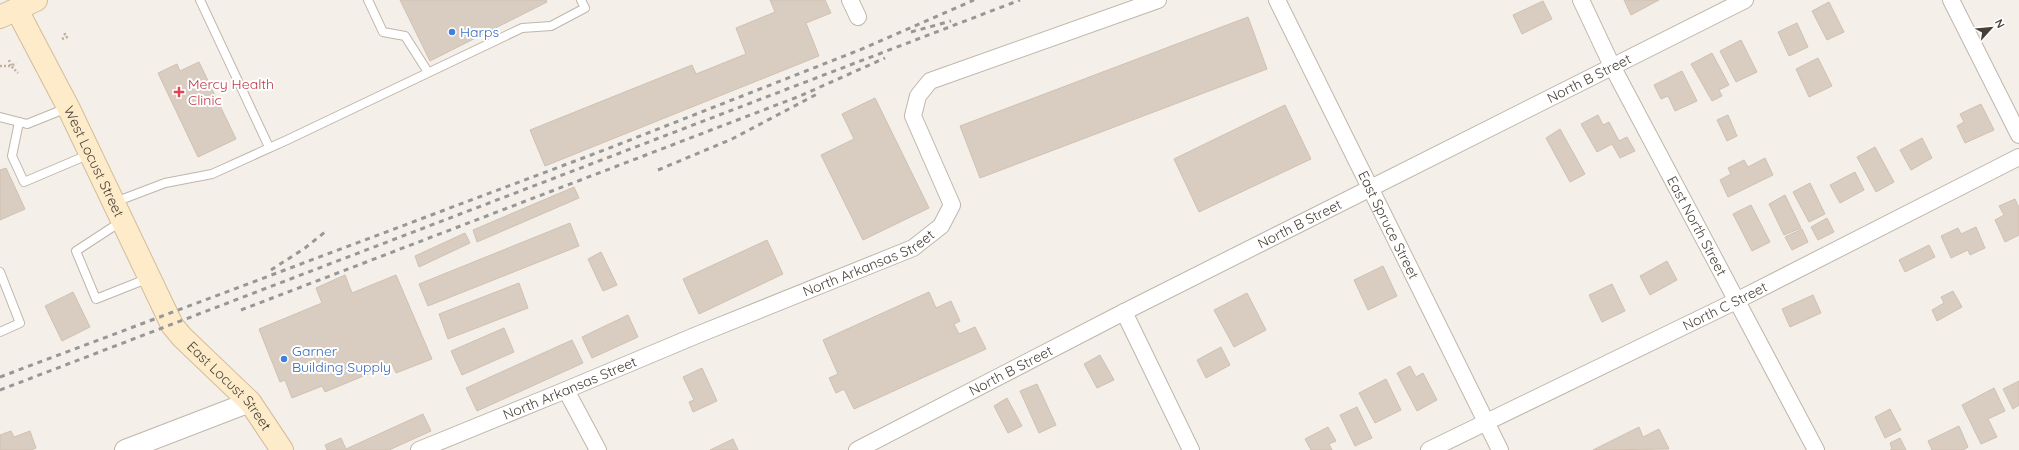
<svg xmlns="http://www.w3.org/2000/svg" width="2019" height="450" font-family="Quicksand,sans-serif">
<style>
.building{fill:#d9cdc1;stroke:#d0c1b1}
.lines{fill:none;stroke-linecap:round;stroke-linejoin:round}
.service-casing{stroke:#bfb6ab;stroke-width:10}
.minor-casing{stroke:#bfb6ab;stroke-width:18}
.tertiary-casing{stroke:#bfb6ab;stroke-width:22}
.secondary-casing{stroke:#d3bd99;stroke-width:24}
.path{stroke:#c1b09d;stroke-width:2.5;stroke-dasharray:2 2;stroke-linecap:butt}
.service{stroke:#fff;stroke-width:8}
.minor{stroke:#fff;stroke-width:16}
.tertiary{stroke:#fff;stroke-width:20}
.secondary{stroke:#feebc9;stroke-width:22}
.rail{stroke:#979797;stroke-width:3;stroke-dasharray:5 5;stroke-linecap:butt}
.shop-dot{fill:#3f7fe0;stroke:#fff;stroke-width:1.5}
.health-dot{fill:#e0444e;stroke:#fff;stroke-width:1.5}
.labels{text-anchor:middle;stroke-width:4;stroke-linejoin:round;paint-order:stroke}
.shop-label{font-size:14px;fill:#366cbe;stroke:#fff;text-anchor:start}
.street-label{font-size:14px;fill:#473f37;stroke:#fff}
.health-label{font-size:14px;fill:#be3a42;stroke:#fff;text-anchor:start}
</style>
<rect width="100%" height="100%" fill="#f4efe9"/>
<g class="building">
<path d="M400,0h146l1,2 -117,59z"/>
<path d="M770,0h55l6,13 -25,10 13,33 -274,110 -15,-36 162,-65 4,9 50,-20 -10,-26 39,-16z"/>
<path d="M1624,0h35l-28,15z"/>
<path d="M1543,1l9,18 -30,15 -9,-19z"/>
<path d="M1829,2l15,30 -17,8 -15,-29z"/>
<path d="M1248,17l19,52 -287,109 -20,-52z"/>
<path d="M1797,23l11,24 -19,9 -11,-24z"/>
<path d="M1741,40l16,32 -21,10 -16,-31z"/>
<path d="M1712,53l17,32 -10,5 3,6 -10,5 -21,-37z"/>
<path d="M1818,58l14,28 -23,11 -13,-28z"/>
<path d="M199,62l37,77 -38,18 -40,-84 19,-9 3,7z"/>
<path d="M1682,71l15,30 -22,10 -7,-15 -7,3 -7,-14z"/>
<path d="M875,98l54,110 -66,32 -42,-85 33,-16 -12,-25z"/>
<path d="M1981,104l13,26 -29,13 -8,-17 7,-4 -4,-8z"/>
<path d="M1285,105l26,54 -112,53 -25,-53z"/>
<path d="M1598,115l5,10 6,-3 10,19 8,-4 8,14 -15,7 -8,-14 -15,8 -16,-28z"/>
<path d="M1728,115l9,21 -10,5 -10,-21z"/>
<path d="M1560,129l25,45 -15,8 -24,-44z"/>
<path d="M1922,138l10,20 -21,12 -11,-20z"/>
<path d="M1875,147l19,35 -18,10 -19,-35z"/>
<path d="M1765,158l8,17 -45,22 -8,-17 11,-6 -3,-6 16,-8 4,7z"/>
<path d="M6,168l19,41 -25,11v-50z"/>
<path d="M1855,172l9,18 -24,13 -10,-18z"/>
<path d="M1810,183l15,31 -16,8 -16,-30z"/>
<path d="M574,187l5,11 -102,44 -4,-12z"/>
<path d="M1785,195l16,33 -17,7 -15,-31z"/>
<path d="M2015,199l4,9v27l-14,7 -10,-22 9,-5 -5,-9z"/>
<path d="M1751,205l19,37 -18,9 -19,-37z"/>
<path d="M1827,218l7,14 -16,8 -7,-13z"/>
<path d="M570,223l9,23 -151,60 -9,-22z"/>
<path d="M1976,227l9,21 -15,7 -2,-5 -17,8 -10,-22 17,-8 3,6z"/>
<path d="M1802,229l6,13 -16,8 -7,-13z"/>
<path d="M465,233l5,10 -51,24 -4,-11z"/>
<path d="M767,240l16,34 -84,40 -16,-35z"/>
<path d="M1929,245l6,12 -30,15 -6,-12z"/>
<path d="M601,252l16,33 -14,6 -15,-32z"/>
<path d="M1667,261l10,19 -27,15 -10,-19z"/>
<path d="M1383,266l14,30 -29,14 -14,-30z"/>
<path d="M345,275l7,18 44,-18 36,84 -36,14 -4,-9 -67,28 -3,-6 -30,12 -7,-18 -5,2 -21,-53 63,-26 -6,-15z"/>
<path d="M519,283l9,25 -80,31 -9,-25z"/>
<path d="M1612,284l13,27 -23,11 -13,-27z"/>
<path d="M1953,291l9,16 -25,14 -5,-11 12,-7 -3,-6z"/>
<path d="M73,292l17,35 -28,14 -17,-35z"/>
<path d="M929,292l7,16 15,-7 9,20 -6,3 5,10 16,-7 11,22 -132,60 -10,-20 -8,4 -7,-15 9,-4 -15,-34z"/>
<path d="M1247,293l19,37 -32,17 -20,-37z"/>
<path d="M1813,295l8,18 -31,14 -8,-18z"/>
<path d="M628,315l10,22 -46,21 -10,-21z"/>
<path d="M504,328l10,24 -52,23 -11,-24z"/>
<path d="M572,340l11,23 -106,48 -11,-23z"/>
<path d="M1221,347l9,18 -24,13 -9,-18z"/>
<path d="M1100,355l14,25 -17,8 -13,-24z"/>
<path d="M1410,366l6,11 7,-4 14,27 -20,11 -20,-38z"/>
<path d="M702,368l15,33 -24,11 -4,-10 5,-2 -11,-23z"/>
<path d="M1386,379l15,31 -26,13 -16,-30z"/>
<path d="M2019,381v24l-6,4 -10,-20z"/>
<path d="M1037,384l19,41 -17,8 -19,-42z"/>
<path d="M1994,388l11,23 -17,8 9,18 -16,7 -19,-39z"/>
<path d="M1007,398l15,28 -14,7 -14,-27z"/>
<path d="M1357,407l15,31 -17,8 -15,-31z"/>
<path d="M1890,409l11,21 -16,8 -10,-21z"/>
<path d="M423,414l8,17 -42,19h-62l-2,-5 16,-7 5,11z"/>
<path d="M1959,426l9,21 -5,3h-31l-4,-9z"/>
<path d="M1328,427l8,14 -7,3 3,6h-21l-6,-11z"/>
<path d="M1639,427l4,10 16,-8 10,20 -76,1z"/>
<path d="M11,431l3,6 16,-6 6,17 -5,2h-31v-15z"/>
<path d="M1900,438l6,12h-16l2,-1 -2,-6z"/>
<path d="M733,439l5,11h-28z"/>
</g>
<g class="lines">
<defs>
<g id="service">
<path d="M200,0l69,147"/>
<path d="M368,0l15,32 22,4 23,36"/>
<path d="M0,117l27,7 40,-16"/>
<path d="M19,122l-7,34 12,26 66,-28"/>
<path d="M115,202l50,-19 47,-9 75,-34 235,-112 29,-2 34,-18 -4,-8"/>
<path d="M122,221l-46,30 20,48 53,-21"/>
<path d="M0,272l20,51 -20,9"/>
</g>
<g id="minor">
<path d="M850,0l8,17"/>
<path id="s1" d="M1277,0l223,450"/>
<path id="s2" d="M1581,0l31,66 204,384"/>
<path d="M1951,0l68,135"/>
<path d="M1124,312l67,138"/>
<path d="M566,390l32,60"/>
<path id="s3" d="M419,450l147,-60 131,-55 216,-87 28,-22 11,-21 -39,-89 5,-20 12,-15 228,-81"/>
<path id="s4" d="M857,450l267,-138 621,-312"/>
<path id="s5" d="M1429,450l307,-149 283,-144"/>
</g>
<path id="tertiary" d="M125,450l125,-48"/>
<g id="secondary">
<path id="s6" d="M17,10l51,97 104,218 10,12 68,65 32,48"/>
<path d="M0,17l36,-17"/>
</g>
</defs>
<use href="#service" class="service-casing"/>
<use href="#minor" class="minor-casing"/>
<use href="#tertiary" class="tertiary-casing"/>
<use href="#secondary" class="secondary-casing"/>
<g class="path">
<path d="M62,39l5,-2 -3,-4"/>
<path d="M9,60l2,6 5,-3"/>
<path d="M0,66h11l7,7"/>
</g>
<use href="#service" class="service"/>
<use href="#minor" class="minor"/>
<use href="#tertiary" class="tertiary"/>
<use href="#secondary" class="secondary"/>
<g class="rail">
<path d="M911,32l40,-11"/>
<path d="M658,170l74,-31 87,-46"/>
<path d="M271,270l34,-22 20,-16"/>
<path d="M241,310l559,-214 85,-38"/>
<path d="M0,377l607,-228 255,-100 112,-49"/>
<path d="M0,390l1020,-390"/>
</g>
</g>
<g class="shop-dot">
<circle cx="452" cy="32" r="4"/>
<circle cx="284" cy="359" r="4"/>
</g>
<path class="health-dot" d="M177 86h4v4h4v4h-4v4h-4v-4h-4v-4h4z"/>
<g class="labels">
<g class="shop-label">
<text x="460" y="37">Harps</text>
<text x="292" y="356">Garner<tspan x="292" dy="16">Building Supply</tspan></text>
</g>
<g class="street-label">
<text dy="5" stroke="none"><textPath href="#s4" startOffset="821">North B Street</textPath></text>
<text dy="5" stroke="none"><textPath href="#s6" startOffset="170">West Locust Street</textPath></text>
<text dy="5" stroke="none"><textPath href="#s4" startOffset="497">North B Street</textPath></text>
<text dy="5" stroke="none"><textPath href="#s1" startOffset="251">East Spruce Street</textPath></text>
<text dy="5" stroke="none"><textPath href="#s2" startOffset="254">East North Street</textPath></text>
<text dy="5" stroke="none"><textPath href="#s3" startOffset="487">North Arkansas Street</textPath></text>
<text dy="5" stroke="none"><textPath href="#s5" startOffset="329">North C Street</textPath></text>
<text dy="5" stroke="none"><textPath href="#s4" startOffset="173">North B Street</textPath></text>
<text dy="5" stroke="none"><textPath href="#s6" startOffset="435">East Locust Street</textPath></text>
<text dy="5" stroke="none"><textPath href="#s3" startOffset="163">North Arkansas Street</textPath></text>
</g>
<g class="health-label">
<text x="188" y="89">Mercy Health<tspan x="188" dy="16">Clinic</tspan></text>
</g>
</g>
<g transform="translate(1991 28) rotate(63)" stroke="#ffffff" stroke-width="3" paint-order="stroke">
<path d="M0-3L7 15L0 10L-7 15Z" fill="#473f37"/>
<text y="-6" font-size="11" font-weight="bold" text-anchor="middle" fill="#473f37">N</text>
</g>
</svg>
